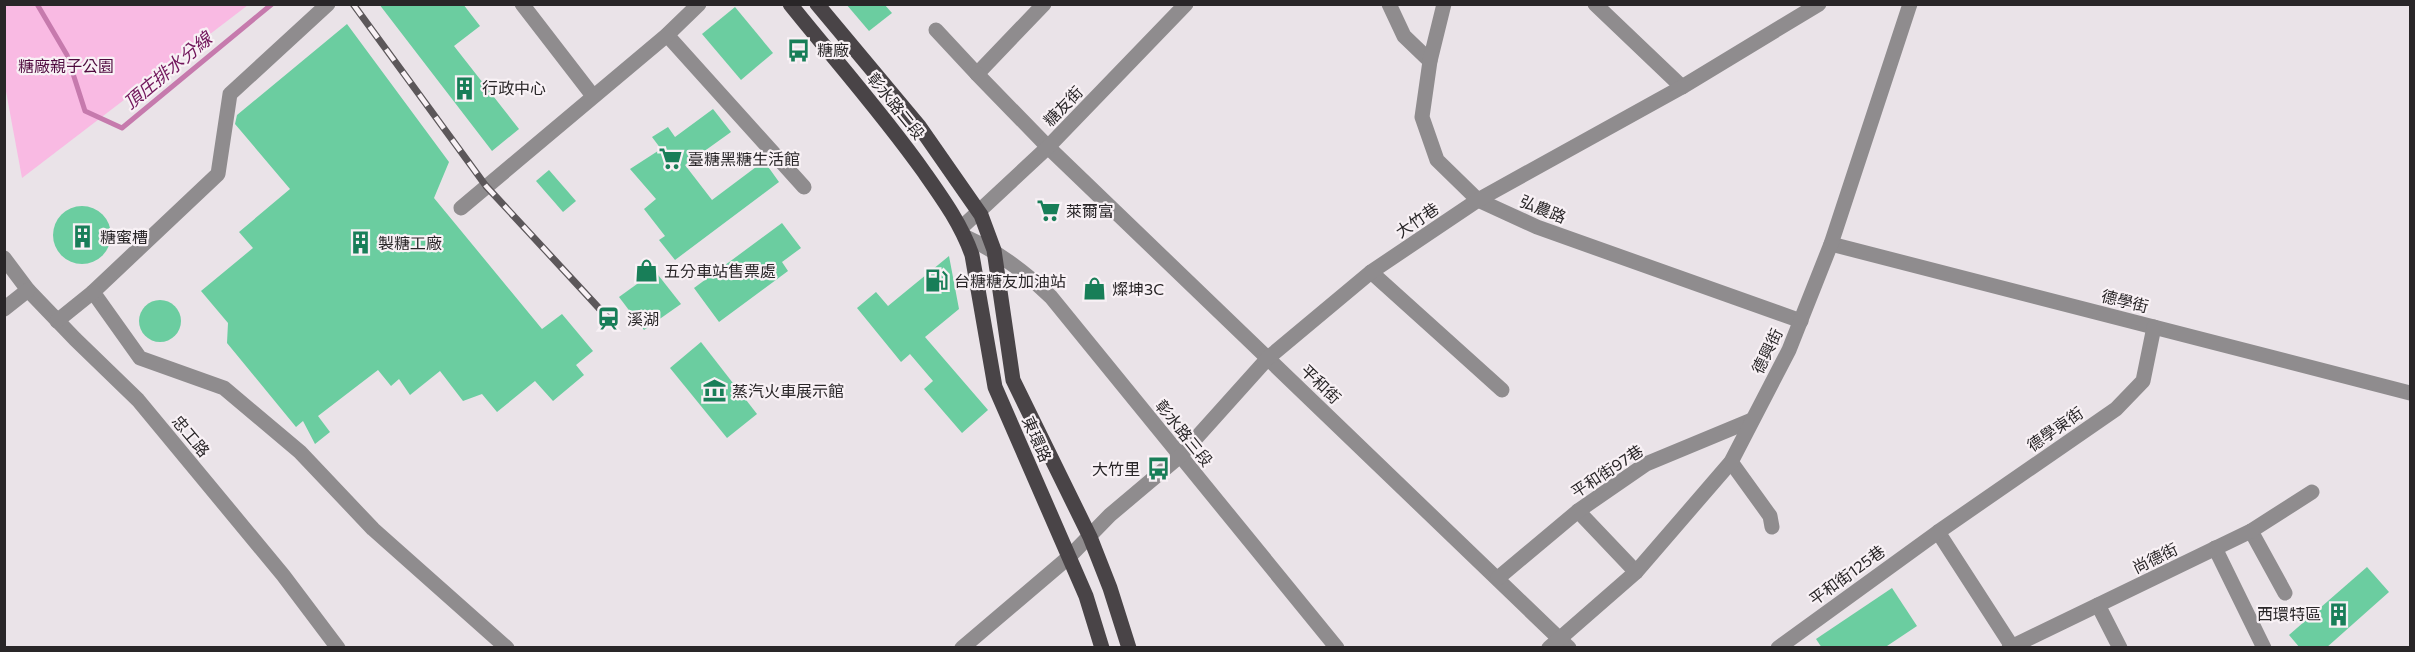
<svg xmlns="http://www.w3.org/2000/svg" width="2415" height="652" font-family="Commissioner,'Noto Sans TC',sans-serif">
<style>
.green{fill:#f9bae3}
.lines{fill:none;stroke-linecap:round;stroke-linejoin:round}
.stream{stroke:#c67aad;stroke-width:5}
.building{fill:#6bcda0}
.minor{stroke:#8f8c8e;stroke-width:15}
.major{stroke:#494447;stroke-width:15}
.rail-casing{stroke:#5c575a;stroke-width:7}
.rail{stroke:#f8f1f5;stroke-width:4.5;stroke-dasharray:14;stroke-linecap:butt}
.labels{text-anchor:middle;stroke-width:4.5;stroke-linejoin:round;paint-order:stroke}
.poi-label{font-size:16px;fill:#292628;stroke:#f8f1f5;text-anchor:start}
.park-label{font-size:16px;fill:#4f0a3e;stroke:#f8f1f5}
.street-label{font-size:16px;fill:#292628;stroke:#f8f1f5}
.water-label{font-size:18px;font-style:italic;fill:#71165b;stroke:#f8f1f5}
</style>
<rect width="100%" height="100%" fill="#eae3e8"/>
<path class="green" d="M4,5l1,-1 243,1 -226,173 -17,-92z"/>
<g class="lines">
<path class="stream" d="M37,4l30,51 18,56 37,17 150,-124"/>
</g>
<g class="building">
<path d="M379,4h84l17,22 -26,20 65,83 -27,22z"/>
<path d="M846,4h38l8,9 -23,18z"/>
<path d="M735,7l38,46 -32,27 -39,-46z"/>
<path d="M347,24l102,138 -15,36 108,131 20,-15 31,37 -17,14 8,10 -31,26 -18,-20 -38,31 -15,-18 -19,7 -23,-30 -30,24 -11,-16 -8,7 -13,-16 -60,46 12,16 -15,12 -12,-23 -7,6 -69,-84 1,-20 -27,-32 52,-43 -14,-16 51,-43 -55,-65 2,-9z"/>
<path d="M713,109l18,23 -46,33 27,35 52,-39 15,21 -104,78 -16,-20 6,-4 -21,-27 12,-10 -26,-30 31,-20 -9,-12 16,-10 7,10z"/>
<path d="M549,170l27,31 -13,11 -27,-31z"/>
<circle cx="82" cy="235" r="29"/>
<path d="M782,223l19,25 -19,14 6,9 -69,51 -25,-34z"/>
<path d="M949,256l10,53 -34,28 63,73 -26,23 -38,-44 9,-8 -23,-27 -9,8 -44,-54 19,-16 12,14z"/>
<path d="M655,271l26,33 -37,26 -25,-33z"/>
<circle cx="160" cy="321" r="21"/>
<path d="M701,342l56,72 -30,24 -57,-70z"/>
<path d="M2367,567l22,25 -63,56h-26l-11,-13z"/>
<path d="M1892,588l25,38 -33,22h-62l-6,-9z"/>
</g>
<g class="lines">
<g class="minor">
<path d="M328,4l-98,90 -12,80 -125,118 47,66 84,30 76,64 73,77 134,119"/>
<path d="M522,4l71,92"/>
<path d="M1389,4l15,32 26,25"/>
<path d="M1444,4l-14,57 -8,56 15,43 41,40 59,27 264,94"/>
<path d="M1595,4l87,83"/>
<path d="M936,30l41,44 67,-70"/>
<path d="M667,35l137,152"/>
<path d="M977,74l71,73 521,501"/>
<path d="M461,208l206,-173 32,-31"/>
<path d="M961,228l87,-81 138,-143"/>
<path d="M966,237c33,15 59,35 85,60l286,351"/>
<path d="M1831,244l579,149"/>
<path d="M4,258l24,32 47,49 63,61 145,175 55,73"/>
<path d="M1371,272l131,118"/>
<path d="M4,309l24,-19"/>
<path d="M57,321l36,-29"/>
<path d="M1731,462l39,54 2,11"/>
<path d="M1578,511l58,61"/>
<path d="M2251,531l34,62"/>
<path d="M1938,532l75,116"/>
<path d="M2215,548l49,100"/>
<path d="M1498,578l80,-67 68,-47 106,-44"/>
<path d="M2098,605l22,43"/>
<path d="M962,648l107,-91 41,-42 70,-59 88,-98 103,-86 107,-72 204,-113 137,-83"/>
<path d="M1549,648l87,-76 95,-110 58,-112 42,-106 79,-240"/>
<path d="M1778,648l160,-116 178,-123 27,-28 11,-54"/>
<path d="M2009,648l242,-117 61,-39"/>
</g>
<g class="major">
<path d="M790,4c45,56 93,110 134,168 19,27 37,52 48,83l23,132 91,209 16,52"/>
<path d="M817,4l102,122 62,89 13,35 19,130 77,157 20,51 19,60"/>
</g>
<defs>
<path id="rail" d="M353,4l133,182 123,133"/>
</defs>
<use href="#rail" class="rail-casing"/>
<use href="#rail" class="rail"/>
</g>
<defs>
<symbol id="bus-bare" viewBox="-9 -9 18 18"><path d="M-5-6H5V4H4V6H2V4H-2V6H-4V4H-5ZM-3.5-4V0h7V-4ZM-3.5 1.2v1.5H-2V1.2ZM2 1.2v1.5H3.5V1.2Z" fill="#187e58" stroke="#f8f1f5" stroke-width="2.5" paint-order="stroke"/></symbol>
<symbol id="building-bare" viewBox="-9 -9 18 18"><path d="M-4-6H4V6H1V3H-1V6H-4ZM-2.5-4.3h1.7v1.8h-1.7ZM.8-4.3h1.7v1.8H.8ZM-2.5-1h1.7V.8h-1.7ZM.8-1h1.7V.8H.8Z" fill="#187e58" stroke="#f8f1f5" stroke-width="2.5" paint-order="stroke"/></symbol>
<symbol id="supermarket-bare" viewBox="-9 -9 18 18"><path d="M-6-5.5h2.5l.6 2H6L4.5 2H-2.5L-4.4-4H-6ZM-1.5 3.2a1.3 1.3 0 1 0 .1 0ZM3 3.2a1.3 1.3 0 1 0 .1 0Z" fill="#187e58" stroke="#f8f1f5" stroke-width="2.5" paint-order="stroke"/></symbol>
<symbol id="shop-bare" viewBox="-9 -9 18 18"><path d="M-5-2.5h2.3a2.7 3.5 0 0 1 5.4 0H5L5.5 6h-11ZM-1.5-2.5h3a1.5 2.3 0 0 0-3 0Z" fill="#187e58" stroke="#f8f1f5" stroke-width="2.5" paint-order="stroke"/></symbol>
<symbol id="fuel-bare" viewBox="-9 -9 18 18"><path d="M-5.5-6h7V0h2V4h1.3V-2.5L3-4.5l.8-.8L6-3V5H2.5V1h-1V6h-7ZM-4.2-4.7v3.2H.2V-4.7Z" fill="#187e58" stroke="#f8f1f5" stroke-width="2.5" paint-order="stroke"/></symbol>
<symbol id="station-bare" viewBox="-9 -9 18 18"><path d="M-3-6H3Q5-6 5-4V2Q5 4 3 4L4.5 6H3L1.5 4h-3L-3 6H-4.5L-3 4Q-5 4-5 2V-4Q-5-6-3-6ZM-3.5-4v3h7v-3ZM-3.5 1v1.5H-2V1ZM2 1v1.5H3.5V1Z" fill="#187e58" stroke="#f8f1f5" stroke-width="2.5" paint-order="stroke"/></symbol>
<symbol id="museum-bare" viewBox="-9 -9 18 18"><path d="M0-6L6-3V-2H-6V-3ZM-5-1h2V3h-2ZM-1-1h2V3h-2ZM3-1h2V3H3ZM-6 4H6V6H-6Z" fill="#187e58" stroke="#f8f1f5" stroke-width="2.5" paint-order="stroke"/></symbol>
</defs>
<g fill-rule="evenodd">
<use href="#bus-bare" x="782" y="34" width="33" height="33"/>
<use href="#building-bare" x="448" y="72" width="33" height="33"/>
<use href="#supermarket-bare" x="654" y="142" width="33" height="33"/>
<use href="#supermarket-bare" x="1032" y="194" width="33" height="33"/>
<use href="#building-bare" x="66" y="220" width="33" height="33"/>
<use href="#building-bare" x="344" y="226" width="33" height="33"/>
<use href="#shop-bare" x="630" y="254" width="33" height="33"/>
<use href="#fuel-bare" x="920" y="264" width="33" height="33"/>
<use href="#shop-bare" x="1078" y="272" width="33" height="33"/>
<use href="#station-bare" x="592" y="302" width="33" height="33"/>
<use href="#museum-bare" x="698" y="374" width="33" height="33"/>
<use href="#bus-bare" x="1142" y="452" width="33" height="33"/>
<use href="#building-bare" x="2322" y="598" width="33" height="33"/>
</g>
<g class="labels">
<g class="poi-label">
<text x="817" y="56">糖廠</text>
<text x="482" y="94">行政中心</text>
<text x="688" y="165">臺糖黑糖生活館</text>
<text x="1066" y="217">萊爾富</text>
<text x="100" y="243">糖蜜槽</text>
<text x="378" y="249">製糖工廠</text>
<text x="664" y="277">五分車站售票處</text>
<text x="954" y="287">台糖糖友加油站</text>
<text x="1112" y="295">燦坤3C</text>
<text x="627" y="325">溪湖</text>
<text x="732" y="397">蒸汽火車展示館</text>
<text x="1140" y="475" text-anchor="end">大竹里</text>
<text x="2321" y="620" text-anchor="end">西環特區</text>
</g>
<g class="park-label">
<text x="66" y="72">糖廠親子公園</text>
</g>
<g class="street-label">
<text transform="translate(896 106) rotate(51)" y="6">彰水路二段</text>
<text transform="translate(1063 106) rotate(-46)" y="6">糖友街</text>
<text transform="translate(1543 209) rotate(22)" y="6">弘農路</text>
<text transform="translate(1417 220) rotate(-34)" y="6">大竹巷</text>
<text transform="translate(2125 301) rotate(14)" y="6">德學街</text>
<text transform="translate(1767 351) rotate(-64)" y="6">德興街</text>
<text transform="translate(1321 384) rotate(44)" y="6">平和街</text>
<text transform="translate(2055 429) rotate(-35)" y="6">德學東街</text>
<text transform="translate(1184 433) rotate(51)" y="6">彰水路三段</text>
<text transform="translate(191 436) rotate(50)" y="6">忠工路</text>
<text transform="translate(1037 439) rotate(66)" y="6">東環路</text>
<text transform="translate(1607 471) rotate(-33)" y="6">平和街97巷</text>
<text transform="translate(2155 558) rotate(-26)" y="6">尚德街</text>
<text transform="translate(1847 575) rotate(-36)" y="6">平和街125巷</text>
</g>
<g class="water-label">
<text transform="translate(168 71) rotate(-40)" y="6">頂庄排水分線</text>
</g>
</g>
<rect width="2415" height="652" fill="none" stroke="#292628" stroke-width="12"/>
</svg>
